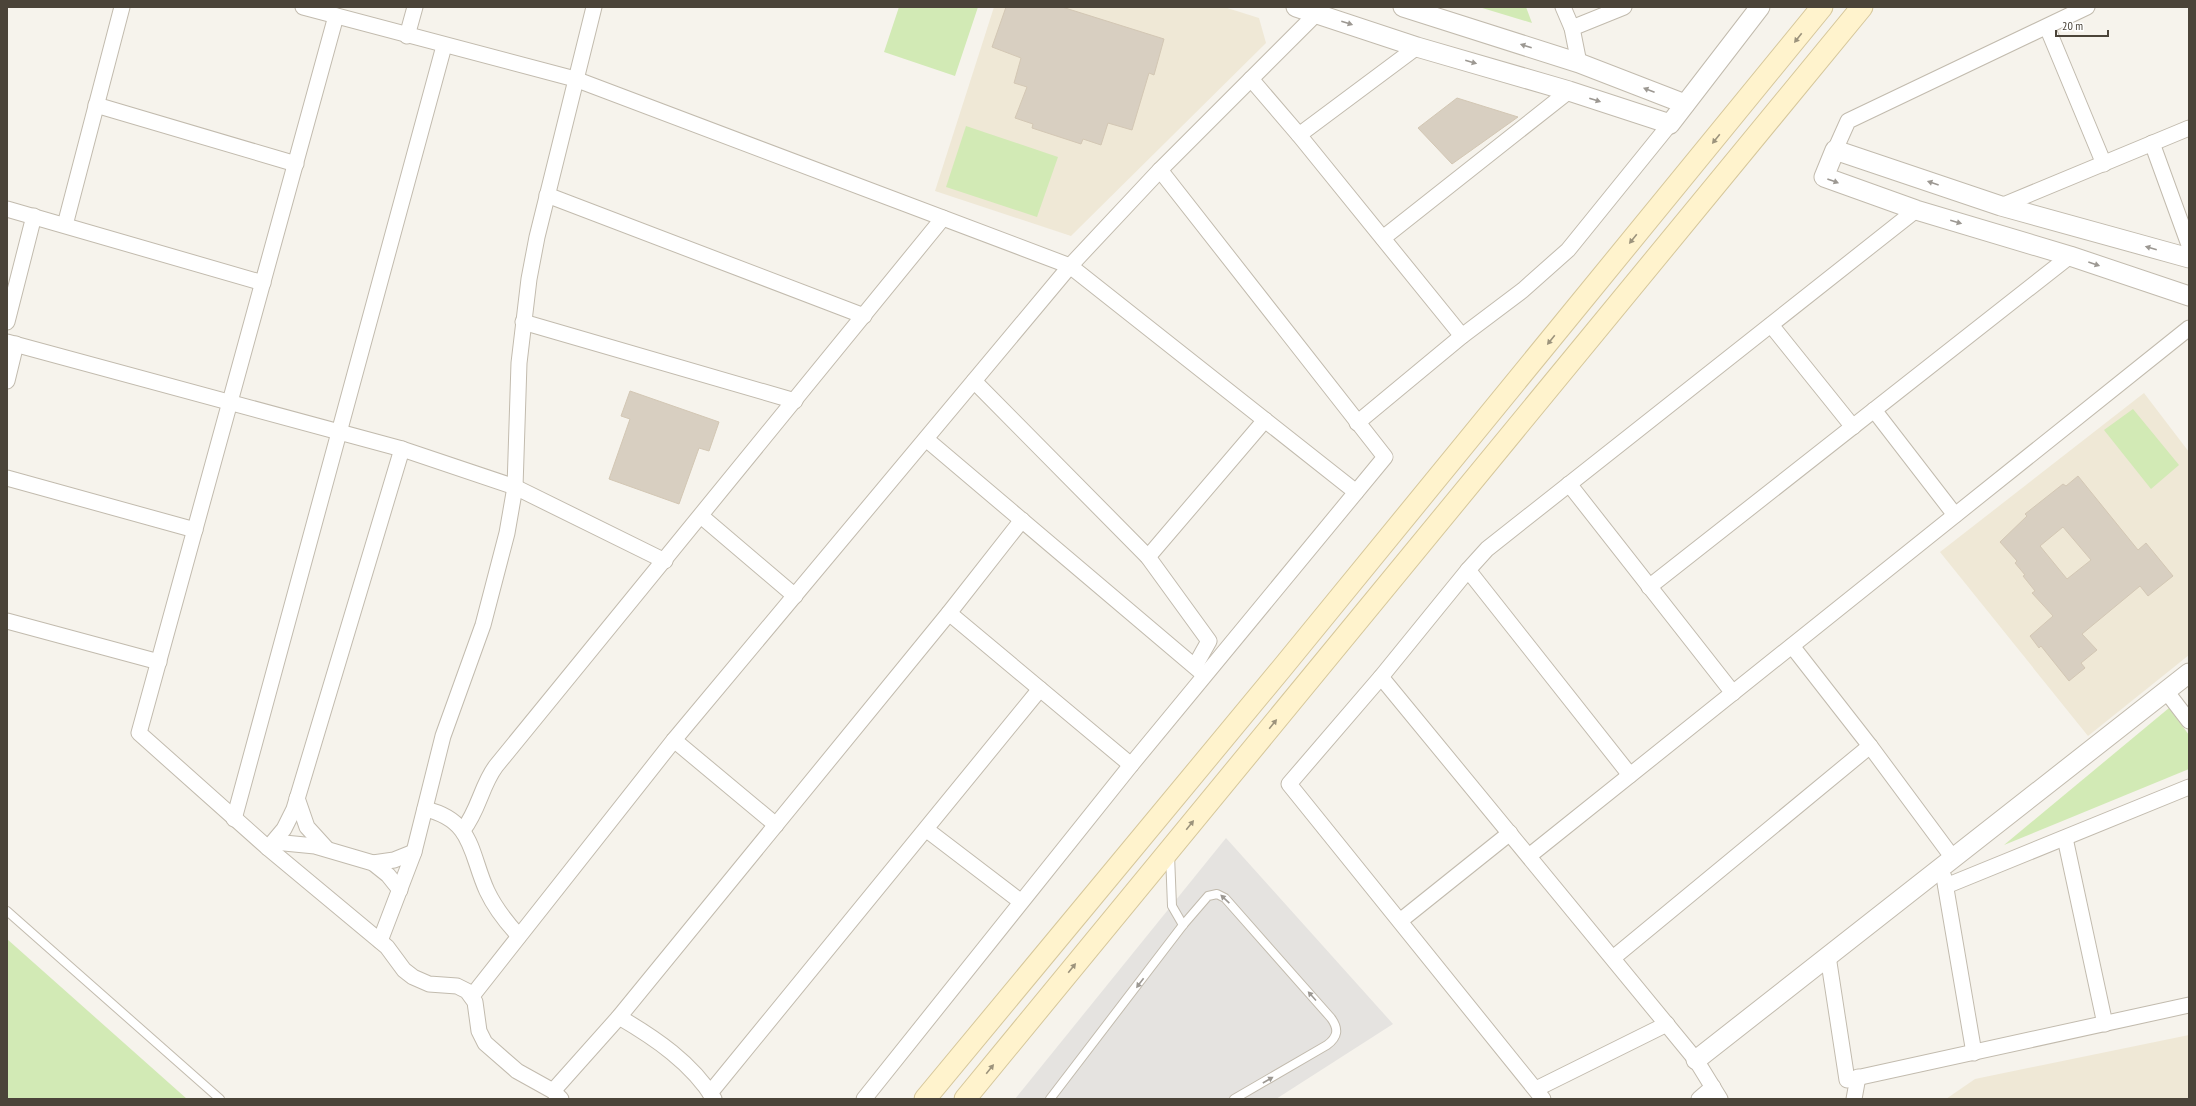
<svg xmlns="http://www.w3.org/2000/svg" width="2196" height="1106" font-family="'PT Sans Narrow',sans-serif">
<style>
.education{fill:#efe8d6}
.green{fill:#d2eab5}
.parking{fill:#e5e3e0}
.building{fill:#d8cfc1;stroke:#d3c7b4;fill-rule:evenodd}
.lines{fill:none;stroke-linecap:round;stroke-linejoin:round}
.service-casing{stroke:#c2bbae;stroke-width:10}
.minor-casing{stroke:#c2bbae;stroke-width:17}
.tertiary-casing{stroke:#c2bbae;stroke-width:21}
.secondary-casing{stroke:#d6c79b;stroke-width:23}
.service{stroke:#fff;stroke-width:8}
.minor{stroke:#fff;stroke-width:15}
.tertiary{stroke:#fff;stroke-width:19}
.secondary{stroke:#fff3cd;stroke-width:21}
.oneway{fill:#9c9892}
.oneway2{fill:#9c937c}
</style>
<rect width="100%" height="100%" fill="#f6f3ec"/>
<g class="education">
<path d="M994,7h230l35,11 7,25 -195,193 -136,-45z"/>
<path d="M2144,393l45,59v203l-101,81 -148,-184z"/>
<path d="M2189,1035v64h-243l29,-20z"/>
</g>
<g class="green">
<path d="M899,7h79l-23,69 -71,-24z"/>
<path d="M1479,7h47l6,16z"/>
<path d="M966,126l92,31 -21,60 -91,-30z"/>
<path d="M2133,409l46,56 -28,24 -47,-59z"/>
<path d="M2169,708l20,27v34l-185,76z"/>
<path d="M7,939l180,160h-180z"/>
</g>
<path class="parking" d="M1226,838l167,186 -117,75h-261z"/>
<g class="building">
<path d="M1006,7h56l102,32 -10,36 -5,-2 -17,57 -24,-7 -7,22 -18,-6 -2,5 -49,-16 1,-4 -18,-6 12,-31 -13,-4 7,-25 -29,-11z"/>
<path d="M1457,98l61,19 -66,47 -34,-36z"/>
<path d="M630,391l89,31 -10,29 -10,-3 -20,56 -70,-25 21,-60 -9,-3z"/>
<path d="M2078,476l60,74 8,-7 27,33 -25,20 -8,-10 -58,48 15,16 -16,13 4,5 -16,13 -28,-35 -2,2 -9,-12 23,-20 -21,-23 3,-2 -12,-15 2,-1 -10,-12 2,-2 -17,-19 27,-26 -2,-2 38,-30 3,2zM2063,527l28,33 -24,19 -27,-33z"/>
</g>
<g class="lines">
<defs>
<g id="service">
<path d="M1170,855l2,51 11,19"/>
<path d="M7,911l213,188"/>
<path d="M1050,1099l133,-174 25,-29 9,-2 8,4 106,120c8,11 7,19 -4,27l-93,54"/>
</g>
<g id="minor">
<path d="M303,7l272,72 495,187 286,226"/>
<path d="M1563,7l9,21 7,35"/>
<path d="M336,16l-197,717 129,115 119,99 17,23 9,7 16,7 28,2 10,5 8,11 4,29 6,12 32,28 36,20 8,8"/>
<path d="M2047,27l57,137"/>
<path d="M1572,28l52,-21"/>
<path d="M407,36l8,-29"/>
<path d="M1251,79l48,56 163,201"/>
<path d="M96,105l200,59"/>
<path d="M1299,135l118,-88"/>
<path d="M2152,143l37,102"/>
<path d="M1835,150l13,-29 239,-114"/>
<path d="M547,195l317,121"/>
<path d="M2001,206l188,-78"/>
<path d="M7,209l256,74"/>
<path d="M65,225l57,-218"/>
<path d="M1383,238l186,-147"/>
<path d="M7,322l27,-106"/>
<path d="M523,322l272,79"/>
<path d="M1771,325l82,102"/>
<path d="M7,342l395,107 113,38 150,74"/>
<path d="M7,381l9,-37"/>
<path d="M974,381l174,176 61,84 -14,25"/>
<path d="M1874,410l81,105"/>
<path d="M1357,423l105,-87 61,-46 45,-40 102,-126"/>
<path d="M926,439l275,233"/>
<path d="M7,478l188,52"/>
<path d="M1569,484l164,209"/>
<path d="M701,516l94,80"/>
<path d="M1148,557l117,-137"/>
<path d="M1468,570l162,205"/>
<path d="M1649,587l421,-331"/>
<path d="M949,613l182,152"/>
<path d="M7,621l152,41"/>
<path d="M1792,646l78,100 83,112"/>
<path d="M1381,677l315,383 24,39"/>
<path d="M2166,691l23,30"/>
<path d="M674,740l102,85"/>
<path d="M297,798l10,29 20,22"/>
<path d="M425,809c49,11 45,45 62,82 8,17 19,31 32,45"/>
<path d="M234,819l210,-773"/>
<path d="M463,830c16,-20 18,-44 33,-64l447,-548"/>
<path d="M927,830l93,71"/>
<path d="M2065,838l40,186"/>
<path d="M274,842l41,4 58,17 15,12 12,15"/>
<path d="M268,848l16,-19 10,-20 108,-360"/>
<path d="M1529,856l660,-528"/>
<path d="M373,863l21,-3 20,-8"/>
<path d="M1944,877l30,176"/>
<path d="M1946,886l243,-99"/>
<path d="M1400,921l110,-88"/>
<path d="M380,941l34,-89 29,-116 40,-111 24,-92 8,-46 4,-124 10,-84 8,-42 57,-230"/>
<path d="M1828,956l19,124 342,-75"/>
<path d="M1613,958l257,-212"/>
<path d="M472,996l202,-256 396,-474 90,-96 157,-157"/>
<path d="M619,1017c36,21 73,46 95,82"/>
<path d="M1536,1089l131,-65"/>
<path d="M553,1091l66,-74 330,-404 73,-93"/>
<path d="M710,1093l330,-404"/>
<path d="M864,1099l267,-334 254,-308 -225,-287"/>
<path d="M1543,1099l-254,-315 92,-107 87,-107 19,-21 429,-339"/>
<path d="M1699,1099l14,-12"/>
<path d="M1854,1099l4,-22"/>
</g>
<g id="tertiary">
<path d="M1296,7l121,40 152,44 101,33 90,-117"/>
<path d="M1403,7l176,56 106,41"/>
<path d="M2189,258l-188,-52 -166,-56 -11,27 92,33 154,46 119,40"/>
<path d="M1696,1060l493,-387"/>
</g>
<g id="secondary">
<path d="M925,1099l357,-431 540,-661"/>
<path d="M965,1099l897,-1092"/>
</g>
</defs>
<use href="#service" class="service-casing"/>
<use href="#minor" class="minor-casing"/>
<use href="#tertiary" class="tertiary-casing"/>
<use href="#secondary" class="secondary-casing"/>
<use href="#service" class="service"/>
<use href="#minor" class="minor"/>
<use href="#tertiary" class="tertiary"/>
<use href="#secondary" class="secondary"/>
</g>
<defs><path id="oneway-solid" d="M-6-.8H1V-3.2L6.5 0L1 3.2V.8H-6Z"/></defs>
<g class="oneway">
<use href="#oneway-solid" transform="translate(1347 23) rotate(18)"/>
<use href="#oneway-solid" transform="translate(1526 46) rotate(-162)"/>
<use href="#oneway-solid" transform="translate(1471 62) rotate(16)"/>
<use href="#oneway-solid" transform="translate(1649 90) rotate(-159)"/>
<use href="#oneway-solid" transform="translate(1595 100) rotate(18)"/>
<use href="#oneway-solid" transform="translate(1833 181) rotate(20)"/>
<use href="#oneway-solid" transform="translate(1933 183) rotate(-161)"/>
<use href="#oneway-solid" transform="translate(1956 222) rotate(16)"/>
<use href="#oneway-solid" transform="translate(2151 248) rotate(-164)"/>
<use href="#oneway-solid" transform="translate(2094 264) rotate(19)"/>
<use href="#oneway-solid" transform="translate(1225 899) rotate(-137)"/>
<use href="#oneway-solid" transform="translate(1140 983) rotate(127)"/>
<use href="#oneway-solid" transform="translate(1312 996) rotate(-132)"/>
<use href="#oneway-solid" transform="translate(1268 1080) rotate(-30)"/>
</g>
<g class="oneway2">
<use href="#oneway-solid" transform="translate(1798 38) rotate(128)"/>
<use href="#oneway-solid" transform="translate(1716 139) rotate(129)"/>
<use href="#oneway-solid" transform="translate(1633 239) rotate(129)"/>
<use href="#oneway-solid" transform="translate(1551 340) rotate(129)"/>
<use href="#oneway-solid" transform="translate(1273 724) rotate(-51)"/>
<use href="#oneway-solid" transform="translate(1190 825) rotate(-51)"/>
<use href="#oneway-solid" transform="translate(1072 968) rotate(-51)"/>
<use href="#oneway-solid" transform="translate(990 1069) rotate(-51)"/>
</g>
<rect width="2196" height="1106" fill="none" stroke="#4b4439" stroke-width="16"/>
<path d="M2056 30v6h52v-6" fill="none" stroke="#4b4439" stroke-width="2"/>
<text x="2062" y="30" font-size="12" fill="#4b4439" stroke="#ffffff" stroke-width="3" paint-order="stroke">20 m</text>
</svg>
